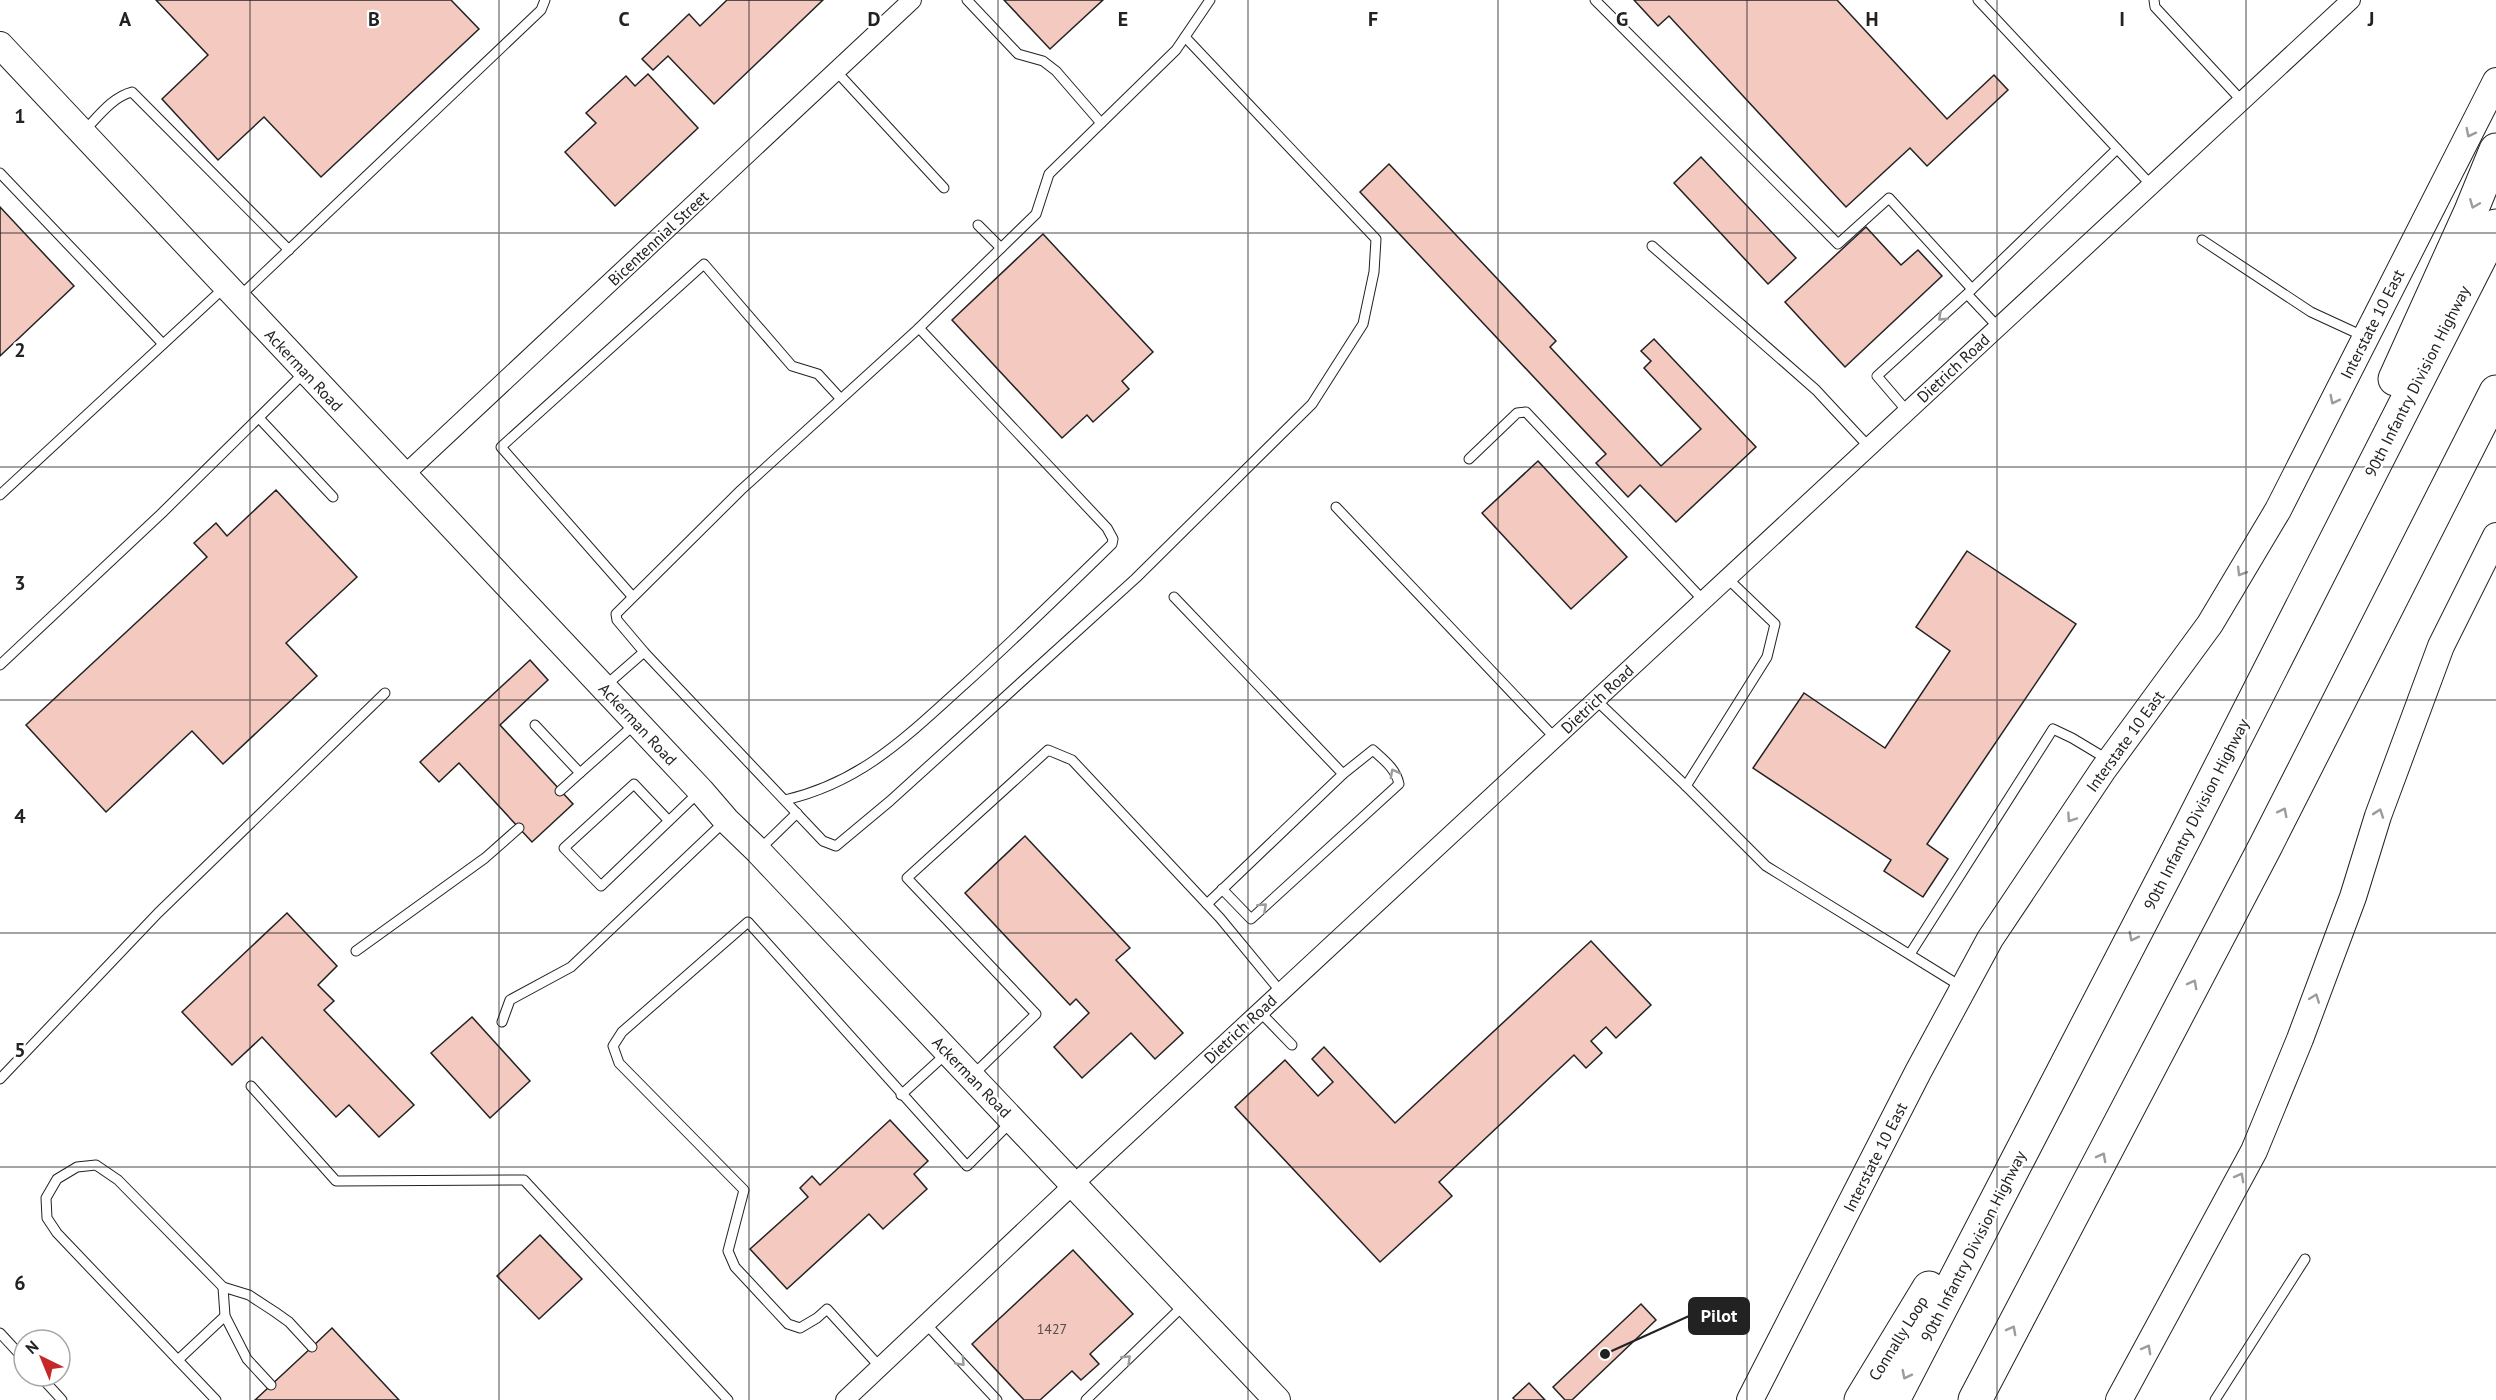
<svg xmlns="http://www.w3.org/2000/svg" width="2496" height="1400" font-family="'PT Sans',sans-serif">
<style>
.building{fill:#f3c9c0;stroke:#222;stroke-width:1.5}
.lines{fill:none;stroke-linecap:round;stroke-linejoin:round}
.lane-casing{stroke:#222;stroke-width:11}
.street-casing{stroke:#222;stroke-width:20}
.secondary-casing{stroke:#222;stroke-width:28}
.highway-casing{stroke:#222;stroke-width:35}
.lane{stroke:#fff;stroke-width:9}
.street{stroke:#fff;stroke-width:18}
.secondary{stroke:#fff;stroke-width:26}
.highway{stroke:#fff;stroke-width:33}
.oneway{stroke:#9c9c9c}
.grid{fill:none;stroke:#222;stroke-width:1.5;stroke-opacity:0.55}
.labels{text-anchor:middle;stroke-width:4.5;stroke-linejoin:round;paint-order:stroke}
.number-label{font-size:14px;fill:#564c4a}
.street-label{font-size:16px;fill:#222;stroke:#fff}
.grid-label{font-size:20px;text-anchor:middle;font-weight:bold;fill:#222;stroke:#fff;stroke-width:4.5;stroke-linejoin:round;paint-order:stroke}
.leader{fill:none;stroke:#222;stroke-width:2}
.callout-dot{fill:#222;stroke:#fff;stroke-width:2}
.callout{fill:#222;stroke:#222;stroke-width:2}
.callout-label{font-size:18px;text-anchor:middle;font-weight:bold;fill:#fff}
</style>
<rect width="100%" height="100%" fill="#fff"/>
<g class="building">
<path d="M156,0h295l28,29 -158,148 -57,-60 -46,43 -56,-61 46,-44z"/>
<path d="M727,0h96l-109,104 -46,-48 -15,14 -11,-11 47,-45 11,12z"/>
<path d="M1004,0h99l-53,49z"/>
<path d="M1634,0h203l110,119 47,-44 14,15 -81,76 -17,-18 -64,59 -177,-191 -11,10z"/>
<path d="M648,74l50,54 -83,78 -50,-54 31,-29 -10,-10 40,-37 9,10z"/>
<path d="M1701,157l95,101 -28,26 -94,-101z"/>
<path d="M1389,164l167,177 -6,6 111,119 40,-37 -57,-61 7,-7 -10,-10 13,-12 102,108 -80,75 -36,-37 -12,12 -32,-34 10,-9 -246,-262z"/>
<path d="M0,207l74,79 -74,70z"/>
<path d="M1866,227l35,38 17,-15 24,26 -97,91 -60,-65z"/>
<path d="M1043,234l110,118 -31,29 7,8 -36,33 -6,-7 -25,23 -110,-118z"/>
<path d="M1538,461l89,96 -56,52 -89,-96z"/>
<path d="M276,490l81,87 -71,66 31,33 -94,88 -31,-33 -86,81 -80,-87 181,-168 -13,-14 22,-20 11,13z"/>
<path d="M1967,551l109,73 -149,220 21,15 -25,38 -39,-26 7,-11 -138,-92 51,-75 81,55 65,-97 -34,-24z"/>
<path d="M530,660l18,20 -48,45 73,79 -41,38 -73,-79 -20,19 -19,-20z"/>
<path d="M1025,836l105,112 -14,12 67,73 -28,26 -24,-26 -49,45 -28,-31 35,-34 -13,-14 -6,6 -105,-112z"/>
<path d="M287,913l50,53 -19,19 16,16 -10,9 90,95 -35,32 -30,-32 -13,12 -74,-80 -30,28 -50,-53z"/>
<path d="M1591,941l60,64 -35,33 -10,-11 -15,14 11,12 -16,15 -12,-13 -135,127 13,14 -72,66 -145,-155 50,-47 33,36 15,-14 -21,-23 12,-12 71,76z"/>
<path d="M472,1017l58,64 -40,37 -59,-65z"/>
<path d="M890,1120l38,41 -14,13 13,15 -44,40 -14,-15 -82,75 -37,-40 58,-52 -8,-9 12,-12 8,9z"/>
<path d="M540,1235l42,44 -43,40 -42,-43z"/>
<path d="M1073,1250l60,64 -43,40 9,10 -18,16 -9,-9 -32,29h-16l-52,-56z"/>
<path d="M1641,1304l15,16 -84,80h-7l-12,-13z"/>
<path d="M332,1328l67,72h-144l57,-53z"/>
<path d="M1529,1383l16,17h-30l-2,-2z"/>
</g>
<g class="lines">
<defs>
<g id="lane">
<path d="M967,0l51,54 25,7 13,10 45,52"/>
<path d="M1595,0l243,244 51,-46 83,91"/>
<path d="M1978,0l173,185"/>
<path d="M2154,0l1,7 87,94"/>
<path d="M836,71l108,117"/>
<path d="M84,131c14,-14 28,-34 48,-39l157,158"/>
<path d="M0,173l163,171"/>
<path d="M978,225l23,23"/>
<path d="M2202,240l109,72 52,24"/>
<path d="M1652,246l164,144 53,57"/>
<path d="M1969,292l148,-143"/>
<path d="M239,297l302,-287 4,-10"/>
<path d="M919,328l117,-114 13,-40 127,-124 34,-50"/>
<path d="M1907,411l-30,-35 90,-82 31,33"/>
<path d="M259,418l74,79"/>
<path d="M1469,459l48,-46 9,-1 177,188"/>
<path d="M0,495l225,-208"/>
<path d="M1336,507l219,231"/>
<path d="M632,596l-131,-149 203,-183 88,102 26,8 22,24"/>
<path d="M1174,597l169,177 -136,130"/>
<path d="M0,665l162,-152 142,-140"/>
<path d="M605,686l39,-34"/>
<path d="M1596,700l90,86 81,-129 8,-33 -48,-46"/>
<path d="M535,725l45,48 55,-49"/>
<path d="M1686,786l80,80 196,121"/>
<path d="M560,791l20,-18"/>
<path d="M785,800c78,-18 123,-65 181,-117 50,-45 98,-92 146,-139l1,-5 -6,-11 -188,-200 -178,162 -125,124 1,6 27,32 179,189 13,5 54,-45 246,-223 176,-174 51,-80 11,-52 2,-33 -191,-202"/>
<path d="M669,821l-35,-37 -70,64 37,38 98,-94"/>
<path d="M760,849l37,-36"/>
<path d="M1222,889l29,30 148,-135c-3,-15 -15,-24 -26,-34l-30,24"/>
<path d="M356,951l129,-93 34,-30"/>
<path d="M1910,954l143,-225 19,9 35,21"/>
<path d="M1259,1011l33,34"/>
<path d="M502,1022l8,-22 61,-33 153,-145"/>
<path d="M973,1075l63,-61 -129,-136 141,-128 24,10 148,158 61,74"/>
<path d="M0,1079l158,-166 227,-220"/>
<path d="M251,1086l85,95 188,-1 204,220"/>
<path d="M901,1095l45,-41"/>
<path d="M223,1287l2,29 22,43 24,26"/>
<path d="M926,1324l71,76"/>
<path d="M0,1333l24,26"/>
<path d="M178,1360l47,-44"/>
<path d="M880,1367l-53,-58 -10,9 -17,10 -12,-4 -53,-57 -7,-16 16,-61 -125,-127 -6,-17 9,-14 126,-110 219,244 44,-44"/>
<path d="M40,1376l22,24"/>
<path d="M216,1400l-159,-167 -10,-15 -1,-20 11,-19 20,-12 19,-2 22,15 105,107 26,8 26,17 14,10 23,25"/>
<path d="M1086,1400l99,-96"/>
<path d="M2215,1400l90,-141"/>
</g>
<g id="street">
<path d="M403,476l509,-476"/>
<path d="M845,1400l229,-216 1277,-1184"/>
</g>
<g id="secondary">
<path d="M0,45l701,746 25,29 32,31 519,549"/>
<path d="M1750,1400l168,-328 72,-133 113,-169 107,-146 68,-114 218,-429"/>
<path d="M2119,1400l135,-249 46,-112 53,-142 25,-81 63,-170 55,-110"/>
</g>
<g id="highway">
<path d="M2395,379l76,-168 25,-61"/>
<path d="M1861,1400l68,-112"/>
<path d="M1893,1400l296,-571 307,-603"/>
<path d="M1975,1400l290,-553 231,-455"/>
</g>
</defs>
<use href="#lane" class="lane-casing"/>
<use href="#street" class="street-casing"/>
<use href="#secondary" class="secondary-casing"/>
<use href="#highway" class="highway-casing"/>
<use href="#lane" class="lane"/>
<use href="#street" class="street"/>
<use href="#secondary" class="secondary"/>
<use href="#highway" class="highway"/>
</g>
<defs><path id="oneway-chevron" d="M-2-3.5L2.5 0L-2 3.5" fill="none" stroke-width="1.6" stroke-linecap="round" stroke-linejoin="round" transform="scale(1.5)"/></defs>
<g class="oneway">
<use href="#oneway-chevron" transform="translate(2470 133) rotate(117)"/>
<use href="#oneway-chevron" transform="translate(2474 204) rotate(112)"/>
<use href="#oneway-chevron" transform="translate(1942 317) rotate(137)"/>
<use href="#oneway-chevron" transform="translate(2334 400) rotate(117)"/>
<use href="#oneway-chevron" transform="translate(2241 572) rotate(121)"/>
<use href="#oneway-chevron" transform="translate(1394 773) rotate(-118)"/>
<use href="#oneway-chevron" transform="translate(2283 812) rotate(-63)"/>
<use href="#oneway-chevron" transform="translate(2379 813) rotate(-71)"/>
<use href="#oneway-chevron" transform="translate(2071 818) rotate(124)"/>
<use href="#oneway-chevron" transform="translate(1263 907) rotate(-42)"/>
<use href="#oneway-chevron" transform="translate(2133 937) rotate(117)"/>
<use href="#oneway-chevron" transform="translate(2193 984) rotate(-62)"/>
<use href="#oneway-chevron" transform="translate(2315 998) rotate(-69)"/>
<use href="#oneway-chevron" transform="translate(2102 1157) rotate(-62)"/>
<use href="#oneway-chevron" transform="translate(2240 1177) rotate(-61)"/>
<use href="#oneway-chevron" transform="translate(2012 1330) rotate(-62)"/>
<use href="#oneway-chevron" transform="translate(2147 1349) rotate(-61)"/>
<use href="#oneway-chevron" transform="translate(1127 1359) rotate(-44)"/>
<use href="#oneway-chevron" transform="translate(961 1362) rotate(47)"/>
<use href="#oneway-chevron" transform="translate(1906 1375) rotate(117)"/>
</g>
<path class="grid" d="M250,0v1400M499,0v1400M749,0v1400M998,0v1400M1248,0v1400M1498,0v1400M1747,0v1400M1997,0v1400M2246,0v1400M0,233h2496M0,467h2496M0,700h2496M0,933h2496M0,1167h2496"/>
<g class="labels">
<g class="number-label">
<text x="1052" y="1334">1427</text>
</g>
<g class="street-label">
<text transform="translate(658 238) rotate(-43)" y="6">Bicentennial Street</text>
<text transform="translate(2372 324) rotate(-63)" y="6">Interstate 10 East</text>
<text transform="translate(1953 368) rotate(-43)" y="6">Dietrich Road</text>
<text transform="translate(304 370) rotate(47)" y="6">Ackerman Road</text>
<text transform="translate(2417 381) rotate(-63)" y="6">90th Infantry Division Highway</text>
<text transform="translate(1597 699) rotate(-43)" y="6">Dietrich Road</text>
<text transform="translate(638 724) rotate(47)" y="6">Ackerman Road</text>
<text transform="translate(2125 741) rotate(-54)" y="6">Interstate 10 East</text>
<text transform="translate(2196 814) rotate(-63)" y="6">90th Infantry Division Highway</text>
<text transform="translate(1240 1029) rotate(-43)" y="6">Dietrich Road</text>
<text transform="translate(972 1077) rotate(46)" y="6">Ackerman Road</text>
<text transform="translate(1875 1157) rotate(-63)" y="6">Interstate 10 East</text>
<text transform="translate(1973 1246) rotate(-63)" y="6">90th Infantry Division Highway</text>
<text transform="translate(1898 1338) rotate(-58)" y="6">Connally Loop</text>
</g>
</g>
<g class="grid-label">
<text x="125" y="26">A</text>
<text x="374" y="26">B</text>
<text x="624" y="26">C</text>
<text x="874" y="26">D</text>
<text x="1123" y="26">E</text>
<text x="1373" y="26">F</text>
<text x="1622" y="26">G</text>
<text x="1872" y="26">H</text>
<text x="2122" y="26">I</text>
<text x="2371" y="26">J</text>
<text x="20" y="123">1</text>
<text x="20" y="357">2</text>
<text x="20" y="590">3</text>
<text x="20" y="823">4</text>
<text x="20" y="1057">5</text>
<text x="20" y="1290">6</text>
</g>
<path class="leader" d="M1605 1354L1689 1316"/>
<circle class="callout-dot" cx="1605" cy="1354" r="6"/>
<rect class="callout" x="1689" y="1298" width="60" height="36" rx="6"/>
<g class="callout-label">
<text x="1719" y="1322">Pilot</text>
</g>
<g transform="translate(42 1358) rotate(317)"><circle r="28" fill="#ffffff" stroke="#a7a7a7" stroke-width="1.5"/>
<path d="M0-4.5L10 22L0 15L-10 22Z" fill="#c62828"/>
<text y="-9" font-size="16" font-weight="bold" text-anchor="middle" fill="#222222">N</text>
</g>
</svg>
